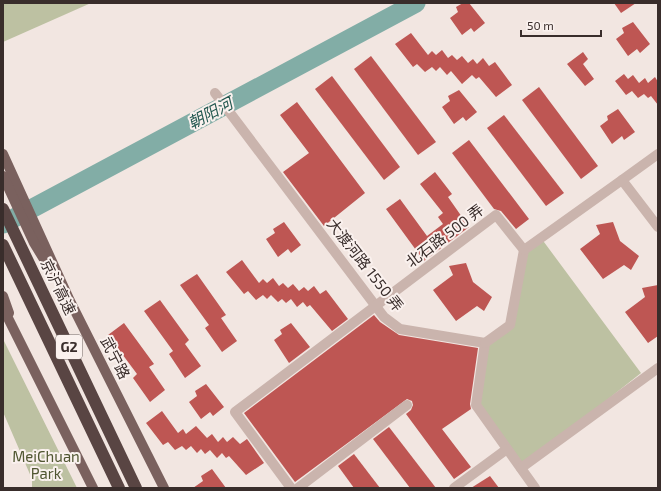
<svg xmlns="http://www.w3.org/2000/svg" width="661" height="491" font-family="'Exo 2','Noto Sans SC',sans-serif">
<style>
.green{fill:#bdc1a2}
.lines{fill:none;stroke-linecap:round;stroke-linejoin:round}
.river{stroke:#82ada6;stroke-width:19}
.building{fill:#be5653}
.minor{stroke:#cab4ad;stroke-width:10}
.major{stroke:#7a615e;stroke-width:10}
.highway{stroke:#594543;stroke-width:12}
.labels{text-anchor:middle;stroke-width:4;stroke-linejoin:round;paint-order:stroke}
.shield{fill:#faf1ee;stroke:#736866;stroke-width:1}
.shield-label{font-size:14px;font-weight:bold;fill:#392d2b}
.street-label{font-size:15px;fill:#392d2b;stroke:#faf1ee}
.park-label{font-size:15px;fill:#505631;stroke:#faf1ee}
.water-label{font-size:16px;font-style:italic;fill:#235850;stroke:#faf1ee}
</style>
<rect width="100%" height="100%" fill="#f2e6e1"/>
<g class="green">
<path d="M3,3h88l-88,39z"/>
<path d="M541,238l100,135 -120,95 -45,-63 9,-62 25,-18 14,-75z"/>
<path d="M3,339l74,149h-45v-9l-29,-67z"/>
</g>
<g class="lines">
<path class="river" d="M3,224l413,-221"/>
</g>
<g class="building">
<path d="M463,3h6l16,20 -11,9 -3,-4 -9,7 -12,-17 8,-6 -2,-5z"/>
<path d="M614,3h22l-15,10z"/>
<path d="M633,22l17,22 -10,9 -3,-4 -9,7 -12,-17 8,-6 -2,-5z"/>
<path d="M411,33l17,22 4,-4 4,4 6,-5 6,8 4,-3 5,5 5,-4 6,7 5,-4 4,5 6,-6 6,8 6,-4 17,23 -16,12 -17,-20 -3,2 -4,-4 -10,9 -11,-13 -4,4 -7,-8 -4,4 -4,-4 -7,5 -8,-8 -4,3 -18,-23z"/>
<path d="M583,52l5,7 -5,5 11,15 -9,7 -18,-22z"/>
<path d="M371,56l65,86 -18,13 -64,-86z"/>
<path d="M624,74l4,5 5,-4 6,8 6,-5 3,5 7,-6 3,5v23l-7,-9 -3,2 -4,-4 -6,4 -6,-7 -6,4 -11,-14z"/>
<path d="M332,76l68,91 -16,13 -69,-91z"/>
<path d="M539,87l59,79 -17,13 -59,-79z"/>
<path d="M459,90l18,22 -11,9 -3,-4 -9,7 -12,-17 8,-6 -2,-5z"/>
<path d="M297,102l68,91 -41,33 -41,-54 26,-19 -29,-38z"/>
<path d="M618,109l17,23 -11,8 -2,-4 -10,8 -12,-18 8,-6 -1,-4z"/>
<path d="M504,115l60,78 -18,13 -59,-78z"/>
<path d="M469,140l60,79 -13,10 -15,-18 -7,-2 -42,-56z"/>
<path d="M435,172l17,22 -4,3 21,30 -45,34 -38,-52 14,-10 27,37 16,-12 -5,-7 5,-4 -23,-29z"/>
<path d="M284,222l17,23 -10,8 -3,-4 -10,8 -12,-18 9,-6 -2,-4z"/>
<path d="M613,222l7,19 19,15 -8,14 -7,-5 -21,14 -23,-30 20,-15 -4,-9z"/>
<path d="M242,260l17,23 4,-4 4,4 6,-5 6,8 4,-3 5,5 5,-4 6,7 5,-4 4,4 6,-5 6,8 6,-4 22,29 -16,12 -22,-26 -3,2 -4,-5 -6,5 -6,-8 -5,4 -4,-4 -4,3 -7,-7 -4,4 -4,-4 -7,5 -8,-9 -4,3 -18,-22z"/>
<path d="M466,263l7,19 19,15 -8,14 -7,-5 -21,15 -23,-31 20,-15 -4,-9z"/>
<path d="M197,274l29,41 -5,3 16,23 -15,11 -17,-24 4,-3 -29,-40z"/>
<path d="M658,285v51l-10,7 -23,-31 20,-15 -3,-9z"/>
<path d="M160,300l29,40 -4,4 16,22 -16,12 -16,-24 4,-3 -29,-40z"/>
<path d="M374,315l6,7 19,13 79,13 -8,56 1,5 -29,20 29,38 -17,12 -48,-65 5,-4 2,-5 -1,-4 -5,-2 -112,83 -51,-69z"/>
<path d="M124,323l30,41 -5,3 16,23 -15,12 -17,-24 4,-4 -29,-39z"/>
<path d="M291,323l19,24 -21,16 -15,-23 8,-6 -2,-4z"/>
<path d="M206,384l18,23 -11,9 -3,-4 -9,7 -12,-17 8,-6 -2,-5z"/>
<path d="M162,411l16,22 5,-4 3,5 10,-8 11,12 5,-4 6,8 5,-5 4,5 6,-5 7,7 7,-5 17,24 -18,12 -17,-19 -3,2 -4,-5 -5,5 -7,-8 -5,4 -4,-5 -4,4 -6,-7 -5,4 -4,-4 -7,4 -7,-8 -5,3 -17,-22z"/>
<path d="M389,427l47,61h-26l-37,-49z"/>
<path d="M354,454l26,34h-26l-16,-22z"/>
<path d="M212,469l14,19h-33l10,-7 -2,-5z"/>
<path d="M490,476l9,12h-28z"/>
</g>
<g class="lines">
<g class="minor">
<path d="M215,93l169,224 16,12 85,14 -9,62 59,83"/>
<path d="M658,154l-36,26 36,47"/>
<path d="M485,343l25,-18 14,-75 98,-70"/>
<path d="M521,468l137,-100"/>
<path d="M291,488l-56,-76 261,-197 28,35"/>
<path d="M298,488l109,-83"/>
<path d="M454,488l53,-39"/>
</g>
<g class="major">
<path d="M3,154l67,147 94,187"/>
<path d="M3,176l31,67 16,26"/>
<path d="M3,296l6,17"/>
<path d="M3,308l90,180"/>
</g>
<g class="highway">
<path d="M3,209l133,279"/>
<path d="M3,245l116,243"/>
</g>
</g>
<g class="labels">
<rect class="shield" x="56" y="335" width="26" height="24" rx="3"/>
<g class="shield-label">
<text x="69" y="352">G2</text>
</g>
<g class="street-label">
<text transform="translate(445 236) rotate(-37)" y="5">北石路 500 弄</text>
<text transform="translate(365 265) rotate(52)" y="5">大渡河路 1550 弄</text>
<text transform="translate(58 287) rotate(64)" y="5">京沪高速</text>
<text transform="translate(115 358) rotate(63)" y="5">武宁路</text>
</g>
<g class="park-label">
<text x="46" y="462">MeiChuan<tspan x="46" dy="17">Park</tspan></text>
</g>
<g class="water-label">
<text transform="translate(210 113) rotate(-28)" y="6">朝阳河</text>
</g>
</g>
<rect width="661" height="491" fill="none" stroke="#392d2b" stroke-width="8"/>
<path d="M521 30v6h80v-6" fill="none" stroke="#392d2b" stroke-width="2"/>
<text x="527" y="30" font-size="12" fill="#392d2b" stroke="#faf1ee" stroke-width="3" paint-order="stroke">50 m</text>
</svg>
